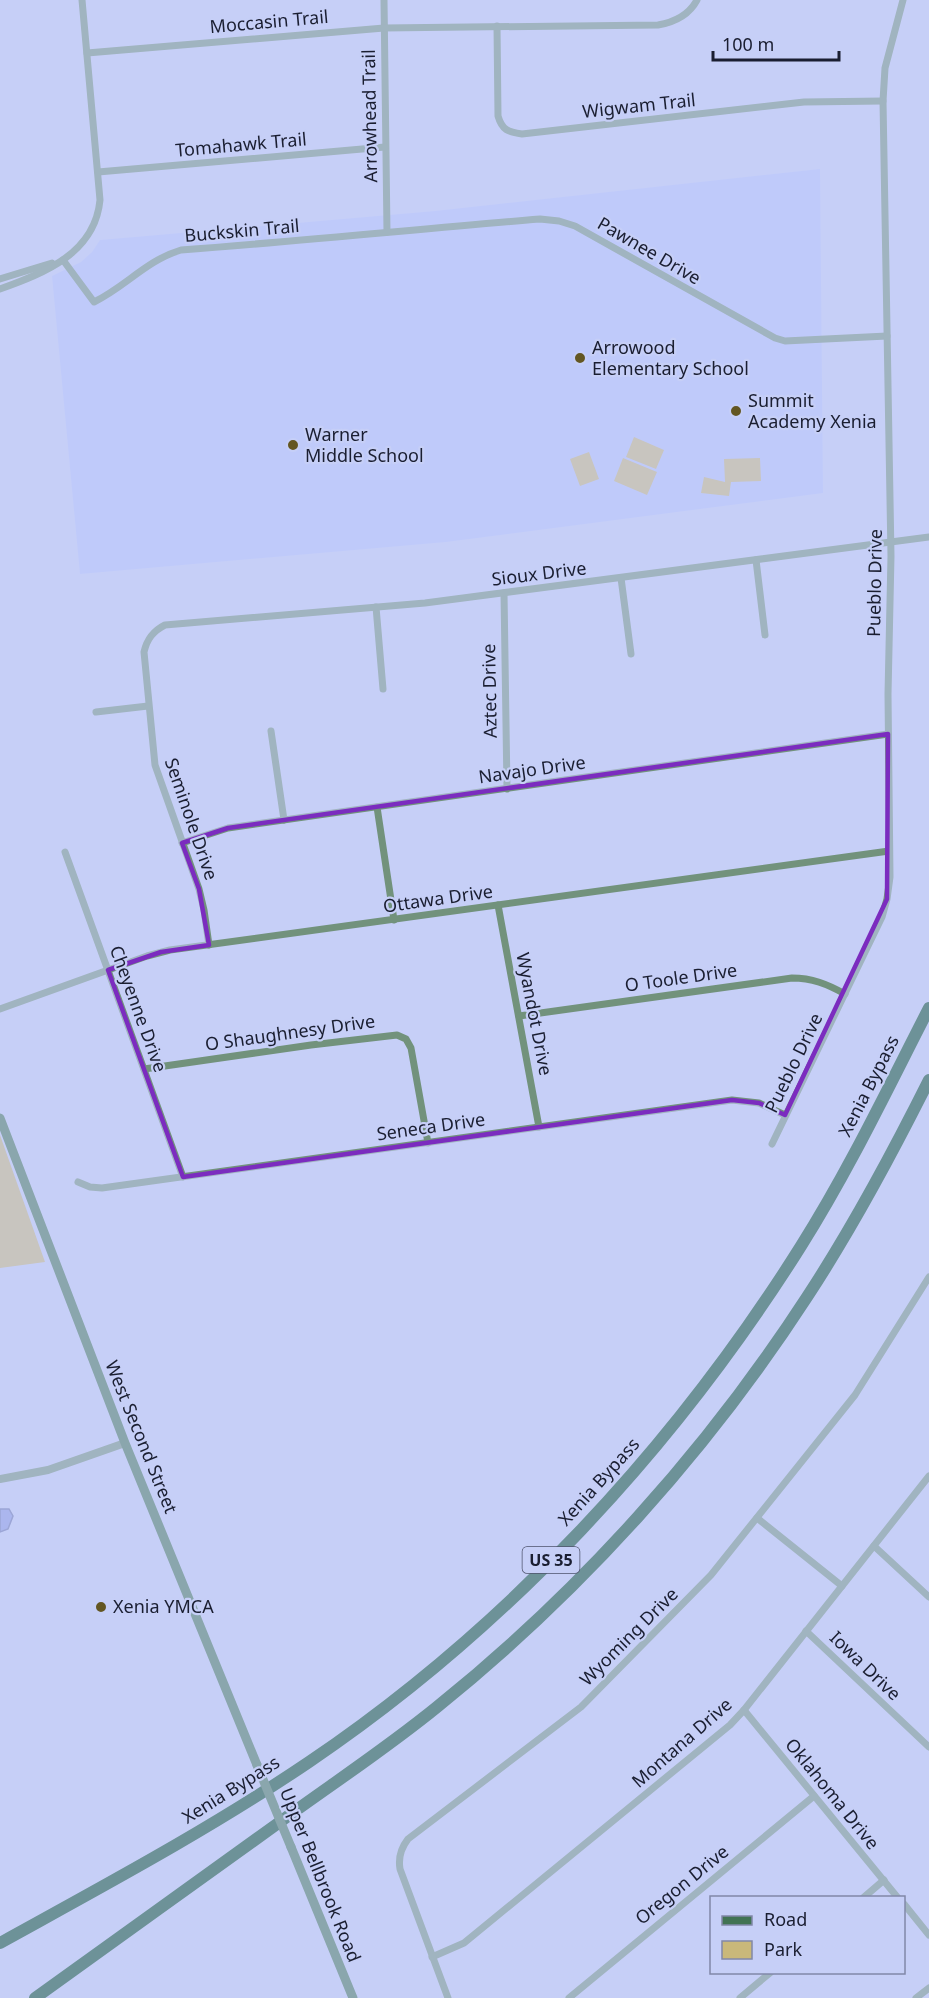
<svg xmlns="http://www.w3.org/2000/svg" width="929" height="1998" font-family="'Noto Sans',sans-serif">
<style>
.built{fill:#b7c4fd}
.green{fill:#c9b87a}
.water{fill:#8998e2;stroke:#6873ad;stroke-width:1.5}
.lines{fill:none;stroke-linecap:round;stroke-linejoin:round}
.minor{stroke:#72927c;stroke-width:7}
.tertiary{stroke:#72927c;stroke-width:8}
.secondary{stroke:#417353;stroke-width:9}
.motorway{stroke:#004724;stroke-width:12}
.secondary-bridge{stroke:#417353;stroke-width:9}
.marked{fill:none;stroke:#7b2cbf;stroke-width:4.5;stroke-linejoin:round}
.poi-dot{fill:#635622;stroke:#c6cff7;stroke-width:2}
.labels{text-anchor:middle;stroke-width:4.5;stroke-linejoin:round;paint-order:stroke}
.shield{fill:#c6cff7;stroke:#4e536c;stroke-width:1.5}
.shield-label{font-size:16px;font-weight:bold;fill:#1a1e31}
.street-label{font-size:18px;fill:#1a1e31;stroke:#c6cff7}
.poi-label{font-size:18px;fill:#1a1e31;stroke:#c6cff7;text-anchor:start}
</style>
<rect width="100%" height="100%" fill="#c6cff7"/>
<path class="built" d="M820,169l3,324 -377,49 -366,32 -28,-298 29,-14 11,-10 8,-12 335,-29z"/>
<g class="green">
<path d="M634,437l30,13 -8,19 -30,-12z"/>
<path d="M589,452l10,27 -19,7 -10,-27z"/>
<path d="M623,458l34,14 -10,23 -33,-14z"/>
<path d="M760,458l1,23 -30,1 -2,14 -28,-3 3,-16 21,5 -1,-23z"/>
<path d="M0,1135l45,127 -45,6z"/>
</g>
<path class="water" d="M0,1509h9l4,7 -5,13 -8,3z"/>
<g class="lines">
<g class="minor">
<path d="M384,0l3,232"/>
<path d="M497,26l1,90c4,14 10,16 24,18l282,-32 79,-1"/>
<path d="M87,53l297,-25 274,-3c17,-3 31,-10 39,-25"/>
<path d="M98,172l287,-25"/>
<path d="M63,260l31,42c31,-15 53,-42 87,-52 120,-9 239,-21 359,-31l19,2 16,5 200,112 10,3 102,-5"/>
<path d="M0,279l52,-16"/>
<path d="M0,289c45,-16 95,-36 100,-89l-18,-200"/>
<path d="M756,560l9,75"/>
<path d="M621,578l10,76"/>
<path d="M504,593l3,196"/>
<path d="M376,607l7,82"/>
<path d="M96,712l52,-6"/>
<path d="M271,731l13,89"/>
<path d="M377,807l17,113"/>
<path d="M182,843l46,-15 660,-94"/>
<path d="M65,852l118,325"/>
<path d="M498,905l41,222"/>
<path d="M209,945l-5,-35 -5,-21 -44,-124 -11,-113c3,-13 9,-21 21,-27l260,-22 504,-66"/>
<path d="M0,1009l147,-53 23,-6 719,-99"/>
<path d="M519,1016l273,-38c20,0 35,6 53,16"/>
<path d="M144,1069l167,-24 86,-10 9,4 5,9 17,95"/>
<path d="M772,1144l110,-227 5,-18 3,-22 -2,-183 3,-138 -8,-455 2,-33 18,-68"/>
<path d="M78,1182l12,5 12,1 630,-88 27,3 26,12"/>
<path d="M757,1518l85,68"/>
<path d="M874,1546l55,51"/>
<path d="M806,1631l123,116"/>
<path d="M744,1710l154,188"/>
<path d="M863,1898l21,-18"/>
<path d="M904,1904l25,31"/>
<path d="M432,1957l32,-14 266,-218 14,-15 185,-234"/>
<path d="M448,1998l-48,-129c-2,-12 1,-21 8,-30l173,-132 130,-132 144,-180 74,-118"/>
<path d="M569,1998l245,-202"/>
<path d="M740,1998l31,-26"/>
<path d="M916,1998l13,-10"/>
</g>
<path class="tertiary" d="M0,1479l48,-9 77,-27"/>
<g class="secondary">
<path d="M0,1118l125,325 132,322"/>
<path d="M291,1847l62,151"/>
</g>
<g class="motorway">
<path d="M0,1943c105,-58 210,-114 309,-181 198,-134 365,-314 492,-516 48,-76 87,-158 128,-238"/>
<path d="M35,1998c83,-60 166,-119 249,-179 51,-37 104,-72 153,-112 143,-115 270,-256 370,-410 46,-70 85,-143 122,-217"/>
</g>
<path class="secondary-bridge" d="M257,1765l34,82"/>
</g>
<path d="M0 0H929V1998H0ZM888,734l-1,165 -102,216 -26,-12 -27,-3 -549,77 -75,-207 53,-18 48,-7 -10,-56 -17,-46 46,-15z" fill="#c6cff7" fill-opacity=".55" fill-rule="evenodd"/>
<path class="marked" d="M888,734l-1,165 -102,216 -26,-12 -27,-3 -549,77 -75,-207 53,-18 48,-7 -10,-56 -17,-46 46,-15z"/>
<g class="poi-dot">
<circle cx="580" cy="358" r="6"/>
<circle cx="736" cy="411" r="6"/>
<circle cx="293" cy="445" r="6"/>
<circle cx="101" cy="1607" r="6"/>
</g>
<g class="labels">
<rect class="shield" x="522.5" y="1547" width="57" height="26" rx="4.5"/>
<g class="shield-label">
<text x="551" y="1566">US 35</text>
</g>
<g class="street-label">
<text transform="translate(269 22) rotate(-5)" y="6">Moccasin Trail</text>
<text transform="translate(639 106) rotate(-6)" y="6">Wigwam Trail</text>
<text transform="translate(370 116) rotate(-91)" y="6">Arrowhead Trail</text>
<text transform="translate(241 145) rotate(-5)" y="6">Tomahawk Trail</text>
<text transform="translate(242 231) rotate(-5)" y="6">Buckskin Trail</text>
<text transform="translate(649 251) rotate(30)" y="6">Pawnee Drive</text>
<text transform="translate(539 574) rotate(-7)" y="6">Sioux Drive</text>
<text transform="translate(875 583) rotate(-89)" y="6">Pueblo Drive</text>
<text transform="translate(490 691) rotate(-91)" y="6">Aztec Drive</text>
<text transform="translate(532 770) rotate(-8)" y="6">Navajo Drive</text>
<text transform="translate(191 819) rotate(71)" y="6">Seminole Drive</text>
<text transform="translate(438 899) rotate(-8)" y="6">Ottawa Drive</text>
<text transform="translate(681 978) rotate(-8)" y="6">O Toole Drive</text>
<text transform="translate(138 1009) rotate(70)" y="6">Cheyenne Drive</text>
<text transform="translate(534 1014) rotate(79)" y="6">Wyandot Drive</text>
<text transform="translate(290 1033) rotate(-8)" y="6">O Shaughnesy Drive</text>
<text transform="translate(794 1063) rotate(-64)" y="6">Pueblo Drive</text>
<text transform="translate(869 1086) rotate(-63)" y="6">Xenia Bypass</text>
<text transform="translate(431 1127) rotate(-8)" y="6">Seneca Drive</text>
<text transform="translate(141 1437) rotate(68)" y="6">West Second Street</text>
<text transform="translate(599 1482) rotate(-48)" y="6">Xenia Bypass</text>
<text transform="translate(629 1637) rotate(-45)" y="6">Wyoming Drive</text>
<text transform="translate(865 1666) rotate(44)" y="6">Iowa Drive</text>
<text transform="translate(682 1743) rotate(-41)" y="6">Montana Drive</text>
<text transform="translate(231 1790) rotate(-32)" y="6">Xenia Bypass</text>
<text transform="translate(832 1794) rotate(51)" y="6">Oklahoma Drive</text>
<text transform="translate(320 1875) rotate(68)" y="6">Upper Bellbrook Road</text>
<text transform="translate(682 1885) rotate(-39)" y="6">Oregon Drive</text>
</g>
<g class="poi-label">
<text x="592" y="354">Arrowood<tspan x="592" dy="21">Elementary School</tspan></text>
<text x="748" y="407">Summit<tspan x="748" dy="21">Academy Xenia</tspan></text>
<text x="305" y="441">Warner<tspan x="305" dy="21">Middle School</tspan></text>
<text x="113" y="1613">Xenia YMCA</text>
</g>
</g>
<rect x="710" y="1896" width="195" height="78" fill="#c6cff7" stroke="#8188a8" stroke-width="1.5"/>
<rect x="722" y="1916" width="30" height="9" fill="#417353" stroke="#8188a8" stroke-width="1.5"/>
<text x="764" y="1926" font-size="18" fill="#1a1e31">Road</text>
<rect x="722" y="1941" width="30" height="18" fill="#c9b87a" stroke="#8188a8" stroke-width="1.5"/>
<text x="764" y="1956" font-size="18" fill="#1a1e31">Park</text>
<path d="M713 51v9h126v-9" fill="none" stroke="#1a1e31" stroke-width="3"/>
<text x="722" y="51" font-size="18" fill="#1a1e31" stroke="#c6cff7" stroke-width="4.5" paint-order="stroke">100 m</text>
</svg>
